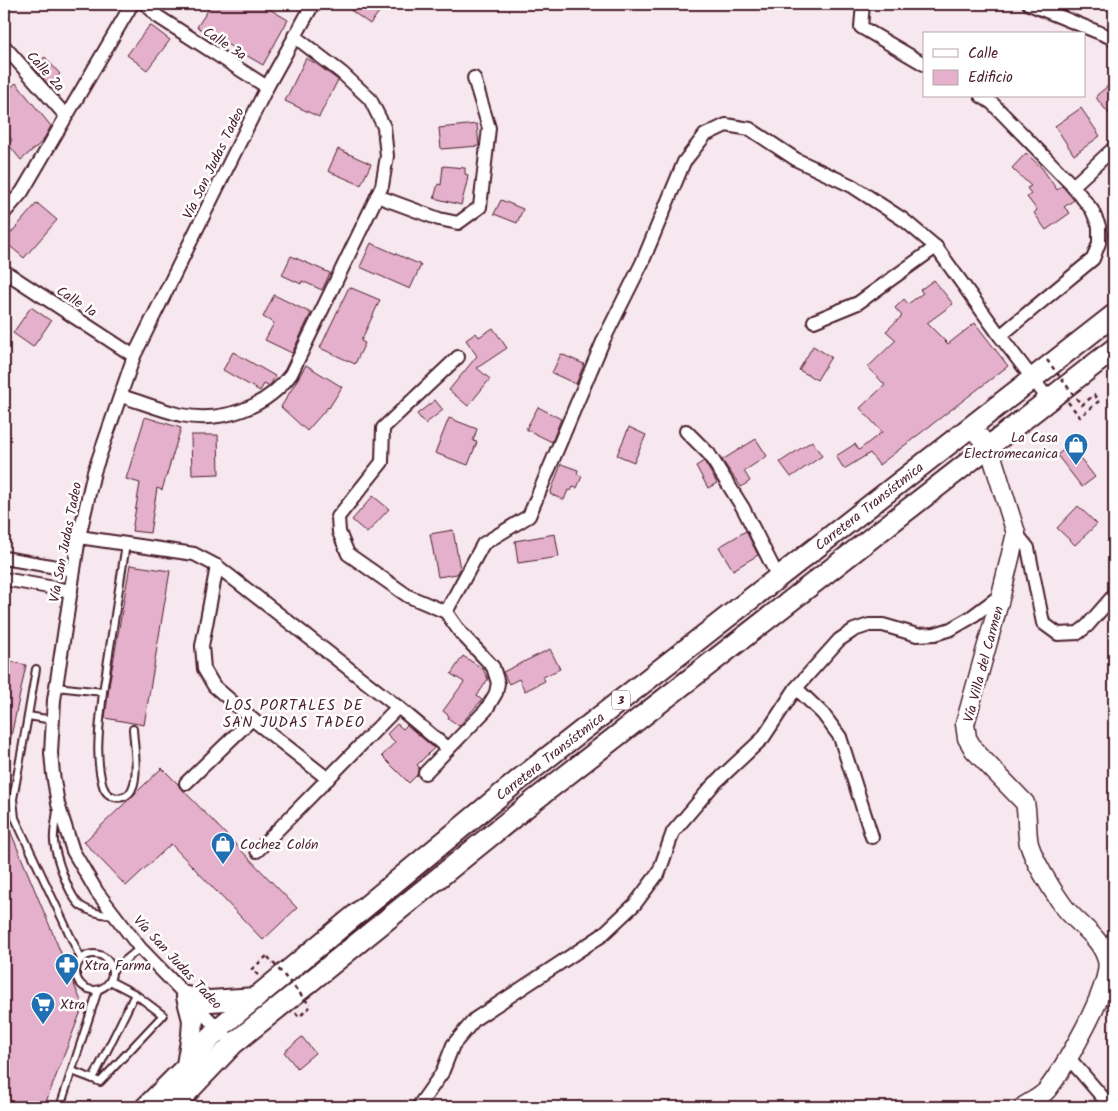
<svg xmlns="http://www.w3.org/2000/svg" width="1118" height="1111" font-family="Kalam,sans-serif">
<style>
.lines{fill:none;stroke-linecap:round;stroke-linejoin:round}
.stream{stroke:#70809c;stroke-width:4}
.building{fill:#e5b0cb;stroke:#4a1f2b}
.lane-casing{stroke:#4a1f2b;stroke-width:10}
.street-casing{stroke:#4a1f2b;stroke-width:16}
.secondary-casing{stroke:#4a1f2b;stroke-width:21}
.primary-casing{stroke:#4a1f2b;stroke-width:24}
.path{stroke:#4a1f2b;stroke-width:2.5;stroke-dasharray:4 4;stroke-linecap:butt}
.lane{stroke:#fff;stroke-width:6}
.street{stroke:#fff;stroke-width:12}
.secondary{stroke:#fff;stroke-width:18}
.primary{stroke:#fff;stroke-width:20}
.path-bridge{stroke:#4a1f2b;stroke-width:2.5;stroke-dasharray:4 4;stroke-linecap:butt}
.labels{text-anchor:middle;stroke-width:5;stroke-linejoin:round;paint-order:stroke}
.shield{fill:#fff;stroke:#80626b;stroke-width:1}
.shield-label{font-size:12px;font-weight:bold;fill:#4a1f2b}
.street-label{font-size:14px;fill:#4a1f2b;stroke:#fff}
.poi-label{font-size:14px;fill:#4a1f2b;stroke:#fff;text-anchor:start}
.neighbourhood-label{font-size:15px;letter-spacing:1px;fill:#4a1f2b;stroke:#fff}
</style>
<rect width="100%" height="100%" fill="#f7e7ef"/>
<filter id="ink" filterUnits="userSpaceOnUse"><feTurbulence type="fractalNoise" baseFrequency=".02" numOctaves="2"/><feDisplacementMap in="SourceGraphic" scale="10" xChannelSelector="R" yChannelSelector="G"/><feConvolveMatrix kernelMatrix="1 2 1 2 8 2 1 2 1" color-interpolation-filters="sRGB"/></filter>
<g filter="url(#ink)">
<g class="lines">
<path class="stream" d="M4,399v2"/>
</g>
<g class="building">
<path d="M212,4h49l27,16 -25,45 -66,-38z"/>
<path d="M342,4h43l-15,20z"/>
<path d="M150,25l20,15 -23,30 -20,-15z"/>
<path d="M45,57l15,17 -12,10 -15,-17z"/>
<path d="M306,58l9,5 23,17 -19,37 -34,-16z"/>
<path d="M1114,81v39l-17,-21v-4z"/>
<path d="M16,83l35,43 -9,16 -21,18 -13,-16 4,-4 -8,-10v-37z"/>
<path d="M1081,108l19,28 -26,19 -19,-29z"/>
<path d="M477,124l2,22 -38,3 -2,-21z"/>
<path d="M338,149l33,15 -10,21 -33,-14z"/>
<path d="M1026,153l16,15 15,22 5,-4 12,14 -10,7 6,6 -24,17 -12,-17 3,-3 -10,-13 4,-3 -4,-6 4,-2 -19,-18z"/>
<path d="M443,166l22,2v6l3,1 -1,7 -6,23 -27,-7 4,-14 3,1z"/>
<path d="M501,200l22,9 -6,14 -23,-9z"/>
<path d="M37,203l20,17 -33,38 -20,-17z"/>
<path d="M371,243l50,22 -11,24 -50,-22z"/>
<path d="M291,256l39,17 -8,17 -20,-9 -1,3 -19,-9z"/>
<path d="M934,280l19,24 -26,19 21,21 27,-21 33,43 -129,99 -9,-12 -26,16 -8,-13 19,-12 4,6 23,-18 -22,-24 25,-23 -17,-18 28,-27 -10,-9 16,-15 -7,-8 9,-9 4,5 15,-11 -3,-3z"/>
<path d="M349,287l31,13 -19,41 4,2 -10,21 -35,-16z"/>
<path d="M274,295l37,18 -19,40 -27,-13 9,-17 -11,-6z"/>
<path d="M31,307l20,14 -18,26 -20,-14z"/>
<path d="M493,328l14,20 -30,20 13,11 -22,27 -19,-16 28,-34 -11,-16 10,-7 3,4z"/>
<path d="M813,346l18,11 -14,23 -18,-10z"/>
<path d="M233,352l42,24 -4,8 -3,2 -4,-2 -4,7 -37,-21z"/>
<path d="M561,354l23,10 -8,20 -24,-11z"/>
<path d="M306,365l36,22 -13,21 -1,-1 -21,24 -26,-24z"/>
<path d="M435,400l8,10 -18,14 -8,-10z"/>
<path d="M538,407l23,12 -9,23 -26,-13z"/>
<path d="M145,417l36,11 -19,62 -5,-2 -7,45 -18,-2 8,-48 -14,-4z"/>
<path d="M449,418l28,11 -4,12 4,1 -9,23 -33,-12z"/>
<path d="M629,427l17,8 -12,27 -17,-7z"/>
<path d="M191,435h27l1,39 -27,1z"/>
<path d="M756,439l11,17 -23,15 6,10 -9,6 -19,-27z"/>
<path d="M812,441l10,15 -31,21 -11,-15z"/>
<path d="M1070,445l25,32 -13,10 -25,-32z"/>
<path d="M704,461l13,22 -9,5 -12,-22z"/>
<path d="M561,464l17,6 -1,4 5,2 -5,12 -4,-1 -2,4 -3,-1 -4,10 -14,-6z"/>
<path d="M373,496l16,13 -22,24 -15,-13z"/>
<path d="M1078,506l19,18 -22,21 -18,-17z"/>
<path d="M453,530l7,39 -3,5 -19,3 -8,-43z"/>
<path d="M746,531l12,24 -25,15 -14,-23z"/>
<path d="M555,534l4,23 -41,6 -3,-22z"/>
<path d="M130,565l40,6 -26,154 -39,-7 5,-38z"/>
<path d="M550,649l10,20 -17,8 2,4 -20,10 -6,-12 -10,5 -6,-12z"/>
<path d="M463,656l20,13 5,10 -11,17 5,4 -23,26 -11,-8 1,-2 -6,-5 21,-29 -13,-8z"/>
<path d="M4,660l22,5 -18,86 -4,-1z"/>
<path d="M397,724l6,5 4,-4 27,23 -17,17 2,2 -2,8 -8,8 -27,-27 13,-14 -8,-8z"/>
<path d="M162,768l16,16 2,4 4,3 113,117 -34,32 -92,-96 -45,42 -42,-44z"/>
<path d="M4,816l79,190 -39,101h-25l-15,-6z"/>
<path d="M302,1037l13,16 -18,15 -13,-16z"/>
</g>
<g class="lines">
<defs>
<g id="lane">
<path d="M56,687l47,5 23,-148"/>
<path d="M103,692c-3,31 -9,63 0,94 4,14 23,16 29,3 7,-14 2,-44 1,-60"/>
<path d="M28,716l8,-47"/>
<path d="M53,720l-25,-4 -15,83 2,19 66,141"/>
<path d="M57,810c-1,11 -4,21 -3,32 2,15 15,55 27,64 10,7 22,9 34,10"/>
<circle cx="94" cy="972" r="18"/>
<path d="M112,971l28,-23"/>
<path d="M110,981l25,13"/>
<path d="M135,994l28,21 -63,67 -7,-3z"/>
<path d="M72,1071l21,8"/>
<path d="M60,1107l38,-117"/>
</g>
<g id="street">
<path d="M146,4l11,12 110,71"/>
<path d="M863,4l-2,23 63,37"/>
<path d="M1029,4l81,33 4,4"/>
<path d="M4,46l62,70"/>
<path d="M981,96l11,7 81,83 19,24 7,16v17l-6,16 -93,77"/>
<path d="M1073,186l41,-38"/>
<path d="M377,196l62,23 19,4 22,-16 9,-79 -15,-50"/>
<path d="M4,213l18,-21 110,-188"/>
<path d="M4,271l130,85"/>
<path d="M814,321l44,-18 78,-56"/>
<path d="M121,396c20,6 40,14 60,19 41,8 85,-7 110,-41l91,-188 5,-30 -3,-29 -14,-28 -28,-26 -48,-37"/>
<path d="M686,431l23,23 34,54 35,69"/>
<path d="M1016,533l12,15 15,75 15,11 20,-1 9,-7 27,-31"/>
<path d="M79,537l115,17 23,12 181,141 50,42"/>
<path d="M4,558l70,12"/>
<path d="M217,566l-15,80 2,23 10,17 38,33 76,60"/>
<path d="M4,579l67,12"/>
<path d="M446,612l-38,-16 -60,-42 -9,-22 -1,-15 44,-55 1,-34 75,-71"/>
<path d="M796,688l27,26 17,23 32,100"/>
<path d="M425,773l61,-63 10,-17 2,-10 -5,-16 -33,-35 -14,-20 37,-68 46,-28 75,-177 38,-76 42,-101 21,-27 21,-10 24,4 47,31 55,26 52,34 32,27 64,89 49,64"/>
<path d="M186,783l66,-64"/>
<path d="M257,851l141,-144"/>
<path d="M1103,951l11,-13"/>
<path d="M233,1044l-93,-96 -43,-56 -24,-41 -15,-47 -5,-30 -2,-21 3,-53 25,-163 15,-65 40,-116 133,-269 46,-83"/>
<path d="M1068,1057l43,50"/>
<path d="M418,1107l24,-34 11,-28 22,-26 126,-83 34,-32 24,-32 14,-40 40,-47 50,-47 33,-50 43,-48 15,-10 15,-5h14l34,10 18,-1 16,-5 19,-11 31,-23"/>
</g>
<path id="secondary" d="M971,427l18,20 27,86 -15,62 -36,129 2,14 7,12 51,53c3,13 1,28 4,41 5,17 23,46 33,60 14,20 38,31 45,56 6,25 -43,109 -60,130 -6,7 -17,12 -24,17"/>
<g id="primary">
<path d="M187,1065l5,-30 1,-15 -6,-23 23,4 46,-3"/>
<path d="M146,1107l40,-40 33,-39 301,-249 594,-464"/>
<path d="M173,1107l60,-63 303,-245 578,-450"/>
</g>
</defs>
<use href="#lane" class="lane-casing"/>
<use href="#street" class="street-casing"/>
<use href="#secondary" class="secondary-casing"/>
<use href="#primary" class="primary-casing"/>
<g class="path">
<path d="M1068,402l12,15 19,-16 -5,-6 -12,10 -2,-2"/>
<path d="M258,975l-6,-6 15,-13 1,1"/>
<path d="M296,1013l3,4 12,-11 -2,-2"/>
</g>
<use href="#lane" class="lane"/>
<use href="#street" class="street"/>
<use href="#secondary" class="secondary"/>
<use href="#primary" class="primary"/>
<g class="path-bridge">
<path d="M1047,360l33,43"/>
<path d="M268,957l41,47"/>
</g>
</g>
</g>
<defs>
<symbol id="shop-pin" viewBox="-11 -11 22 30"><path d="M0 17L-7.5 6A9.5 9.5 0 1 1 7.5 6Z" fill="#1f6fb2" stroke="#fff"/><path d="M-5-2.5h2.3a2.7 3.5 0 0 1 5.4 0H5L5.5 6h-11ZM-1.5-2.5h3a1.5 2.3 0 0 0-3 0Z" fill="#fff"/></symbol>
<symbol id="pharmacy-pin" viewBox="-11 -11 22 30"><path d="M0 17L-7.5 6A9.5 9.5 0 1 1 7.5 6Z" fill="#1f6fb2" stroke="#fff"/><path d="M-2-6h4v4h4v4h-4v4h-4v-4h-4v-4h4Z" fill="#fff"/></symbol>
<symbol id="supermarket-pin" viewBox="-11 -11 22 30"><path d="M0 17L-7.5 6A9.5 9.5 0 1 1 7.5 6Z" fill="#1f6fb2" stroke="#fff"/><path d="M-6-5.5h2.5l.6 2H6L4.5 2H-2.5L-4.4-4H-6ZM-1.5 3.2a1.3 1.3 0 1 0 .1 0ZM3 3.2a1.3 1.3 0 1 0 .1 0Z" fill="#fff"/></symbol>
</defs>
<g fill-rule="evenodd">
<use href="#shop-pin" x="1062" y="431" width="28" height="38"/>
<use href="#shop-pin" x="209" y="830" width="28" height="38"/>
<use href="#pharmacy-pin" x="53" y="951" width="28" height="38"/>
<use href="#supermarket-pin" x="29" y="990" width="28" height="38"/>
</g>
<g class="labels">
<rect class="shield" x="612" y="690.5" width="18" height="19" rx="4"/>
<g class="shield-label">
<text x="621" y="704">3</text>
</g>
<g class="street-label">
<text transform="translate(225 43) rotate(33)" y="5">Calle 3a</text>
<text transform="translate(46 71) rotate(48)" y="5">Calle 2a</text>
<text transform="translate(213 163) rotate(-64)" y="5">Vía San Judas Tadeo</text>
<text transform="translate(77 301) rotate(33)" y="5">Calle 1a</text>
<text transform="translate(869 506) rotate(-38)" y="5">Carretera Transístmica</text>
<text transform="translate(65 542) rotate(-79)" y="5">Vía San Judas Tadeo</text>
<text transform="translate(983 664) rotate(-75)" y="5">Vía Villa del Carmen</text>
<text transform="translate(550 756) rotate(-38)" y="5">Carretera Transístmica</text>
<text transform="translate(178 962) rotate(47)" y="5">Vía San Judas Tadeo</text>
</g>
<g class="poi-label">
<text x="1058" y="442" text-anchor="end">La Casa<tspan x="1058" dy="16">Electromecanica</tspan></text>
<text x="240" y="849">Cochez Colón</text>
<text x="84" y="970">Xtra Farma</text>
<text x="60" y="1009">Xtra</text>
</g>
<g class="neighbourhood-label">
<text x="294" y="710">LOS PORTALES DE<tspan x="294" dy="17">SAN JUDAS TADEO</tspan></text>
</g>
</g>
<rect width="1118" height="1111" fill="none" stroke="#fff" stroke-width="20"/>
<rect x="10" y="10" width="1098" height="1091" fill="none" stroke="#4a1f2b" stroke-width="2" filter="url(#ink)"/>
<rect x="923" y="32" width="162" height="65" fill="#ffffff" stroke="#b7a5aa"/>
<rect x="933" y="49" width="25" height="8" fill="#ffffff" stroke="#b7a5aa"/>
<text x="968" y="58" font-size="15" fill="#4a1f2b">Calle</text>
<rect x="933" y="70" width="25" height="15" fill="#e5b0cb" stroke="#b7a5aa"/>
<text x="968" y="82" font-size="15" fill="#4a1f2b">Edificio</text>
</svg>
